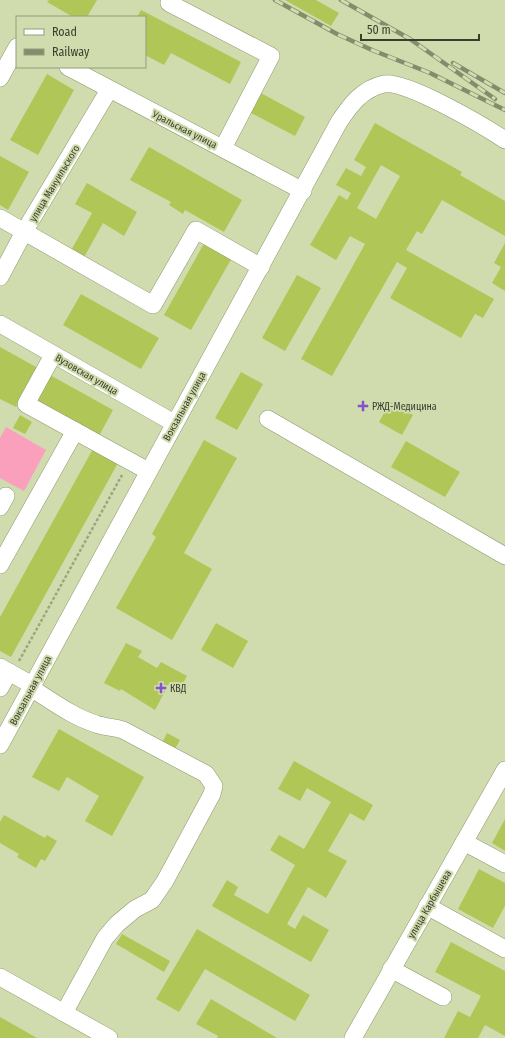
<svg xmlns="http://www.w3.org/2000/svg" width="505" height="1038" font-family="'Fira Sans Condensed',sans-serif">
<style>
.green{fill:#fa9fbc}
.building{fill:#b0c757;fill-rule:evenodd}
.lines{fill:none;stroke-linecap:round;stroke-linejoin:round}
.minor-casing{stroke:#8d986d;stroke-width:18}
.path{stroke:#9ba580;stroke-width:2.5;stroke-dasharray:3 2;stroke-linecap:butt}
.minor{stroke:#fff;stroke-width:17}
.rail-casing{stroke:#858c6d;stroke-width:4.5}
.rail{stroke:#d0dcae;stroke-width:3;stroke-dasharray:9;stroke-linecap:butt}
.poi-dot{fill:#8453cb;stroke:#d0dcae;stroke-width:1.5}
.labels{text-anchor:middle;stroke-width:4;stroke-linejoin:round;paint-order:stroke}
.street-label{font-size:10px;fill:#3a3e2c;stroke:#d0dcae}
.poi-label{font-size:10px;fill:#3a3e2c;stroke:#d0dcae;text-anchor:start}
</style>
<rect width="100%" height="100%" fill="#d0dcae"/>
<path class="green" d="M6,427l40,23 -22,41 -24,-13v-40z"/>
<g class="building">
<path d="M49,0h48l-10,17h-14l-26,-15z"/>
<path d="M285,0h31l23,13 -8,13z"/>
<path d="M141,10l100,52 -11,22 -59,-31 -7,12 -19,-10v-38h-8z"/>
<path d="M47,74l27,16 -36,65 -28,-15z"/>
<path d="M259,92l46,25 -10,19 -46,-24z"/>
<path d="M375,123l87,49 -2,3 45,26v35l-63,-36 -20,34 -5,-3 -11,19 88,49 -11,19 -8,-4 -14,24 -71,-40 17,-30 -10,-6 -65,114 -31,-17 64,-115 -15,-8 -14,24 -26,-15 29,-50 8,5 4,-7 -15,-8 10,-17 15,8 5,-9 -12,-7zM381,165l19,11 -24,43 -19,-11z"/>
<path d="M149,147l93,53 -18,32 -39,-22 -2,4 -14,-9 2,-3 -41,-22z"/>
<path d="M0,156l29,16 -21,38 -8,-5z"/>
<path d="M87,183l50,29 -13,24 -21,-13 -21,38 -13,-7 23,-41 -17,-9z"/>
<path d="M206,240l27,16 -42,74 -27,-15z"/>
<path d="M505,243v48l-13,-8 9,-16 -7,-4z"/>
<path d="M297,275l24,13 -36,63 -23,-13z"/>
<path d="M81,294l78,44 -18,31 -78,-44z"/>
<path d="M0,347l38,21 -22,39 -16,-8z"/>
<path d="M241,372l22,12 -26,46 -22,-12z"/>
<path d="M50,375l63,35 -14,26 -64,-35z"/>
<path d="M390,402l23,13 -11,20 -23,-13z"/>
<path d="M20,415l12,7 -7,12 -12,-6z"/>
<path d="M204,440l33,18 -53,95 28,16 -40,71 -56,-32 40,-71 -4,-3z"/>
<path d="M406,441l54,31 -15,25 -54,-30z"/>
<path d="M94,447l25,14 -108,196 -11,-6v-34z"/>
<path d="M216,623l32,18 -15,27 -32,-18z"/>
<path d="M126,643l16,8 -4,6 19,11 4,-6 26,14 -6,11 -11,-5 -15,28 -34,-21 -1,2 -16,-8z"/>
<path d="M59,729l85,48 -32,59 -27,-15 14,-25 -32,-19 -8,14 -27,-14z"/>
<path d="M167,733l13,7 -7,12 -12,-7z"/>
<path d="M294,761l79,44 -9,16 -14,-8 -22,38 19,10 -21,37 -18,-11 -21,37 8,5 8,-14 26,15 -18,32 -99,-56 15,-26 11,7 -4,8 34,19 27,-49 -25,-15 9,-15 25,14 27,-47 -24,-14 -7,13 -22,-12z"/>
<path d="M4,815l41,23 2,-3 10,6 -12,20 -4,-2 -5,9 -19,-11 2,-3 -19,-11v-21z"/>
<path d="M505,819v32l-13,-8z"/>
<path d="M479,869l26,14v23l-12,22 -35,-19z"/>
<path d="M197,929l113,66 -15,26 -90,-52 -26,43 -23,-13z"/>
<path d="M122,934l48,27 -6,11 -48,-28z"/>
<path d="M451,942l54,29v65l-20,-11 -7,13h-34l14,-27 12,6 11,-21 -46,-24z"/>
<path d="M211,999l66,39h-60l1,-2 -22,-12z"/>
<path d="M0,1017l37,21h-37z"/>
</g>
<g class="lines">
<defs>
<g id="minor">
<path d="M169,3l102,53 -48,92"/>
<path d="M68,67l235,124"/>
<path d="M0,78l17,-31"/>
<path d="M0,218l153,87 43,-75 65,37"/>
<path d="M0,277l24,-45 85,-142"/>
<path d="M0,324l174,99"/>
<path d="M53,355l-27,49 122,67"/>
<path d="M268,419l237,137"/>
<path d="M0,507l6,-11"/>
<path d="M0,565l75,-134"/>
<path d="M0,667l32,18"/>
<path d="M0,688l9,-16"/>
<path d="M31,688c21,13 42,29 65,36 8,3 18,3 27,6l83,44 8,12 -2,8 -47,87 -13,19 -17,9 -18,15 -12,14 -41,75"/>
<path d="M0,745l339,-623c12,-18 23,-33 45,-38 22,-4 100,42 121,56"/>
<path d="M464,842l41,22"/>
<path d="M427,906l78,43"/>
<path d="M391,969l52,28"/>
<path d="M0,977l109,61"/>
<path d="M353,1038l152,-268"/>
</g>
</defs>
<use href="#minor" class="minor-casing"/>
<path class="path" d="M19,661l103,-186"/>
<use href="#minor" class="minor"/>
<defs>
<g id="rail">
<path d="M275,0l62,34 35,16 58,23 75,37"/>
<path d="M341,0l69,39 85,60"/>
<path d="M453,63l52,30"/>
</g>
</defs>
<use href="#rail" class="rail-casing"/>
<use href="#rail" class="rail"/>
</g>
<g class="poi-dot">
<path d="M361 400h4v4h4v4h-4v4h-4v-4h-4v-4h4z"/>
<path d="M159 682h4v4h4v4h-4v4h-4v-4h-4v-4h4z"/>
</g>
<g class="labels">
<g class="street-label">
<text transform="translate(185 129) rotate(27)" y="4">Уральская улица</text>
<text transform="translate(54 183) rotate(-59)" y="4">улица Мануильского</text>
<text transform="translate(87 374) rotate(30)" y="4">Вузовская улица</text>
<text transform="translate(184 406) rotate(-61)" y="4">Вокзальная улица</text>
<text transform="translate(30 690) rotate(-62)" y="4">Вокзальная улица</text>
<text transform="translate(429 904) rotate(-60)" y="4">улица Карбышева</text>
</g>
<g class="poi-label">
<text x="372" y="410">РЖД-Медицина</text>
<text x="170" y="692">КВД</text>
</g>
</g>
<rect x="16" y="16" width="130" height="52" fill="#d0dcae" stroke="#949d7a"/>
<rect x="24" y="29" width="20" height="6" fill="#ffffff" stroke="#949d7a"/>
<text x="52" y="36" font-size="12" fill="#3a3e2c">Road</text>
<rect x="24" y="49" width="20" height="6" fill="#858c6d" stroke="#949d7a"/>
<text x="52" y="56" font-size="12" fill="#3a3e2c">Railway</text>
<path d="M361 34v6h118v-6" fill="none" stroke="#3a3e2c" stroke-width="2"/>
<text x="367" y="34" font-size="12" fill="#3a3e2c" stroke="#d0dcae" stroke-width="3" paint-order="stroke">50 m</text>
</svg>
